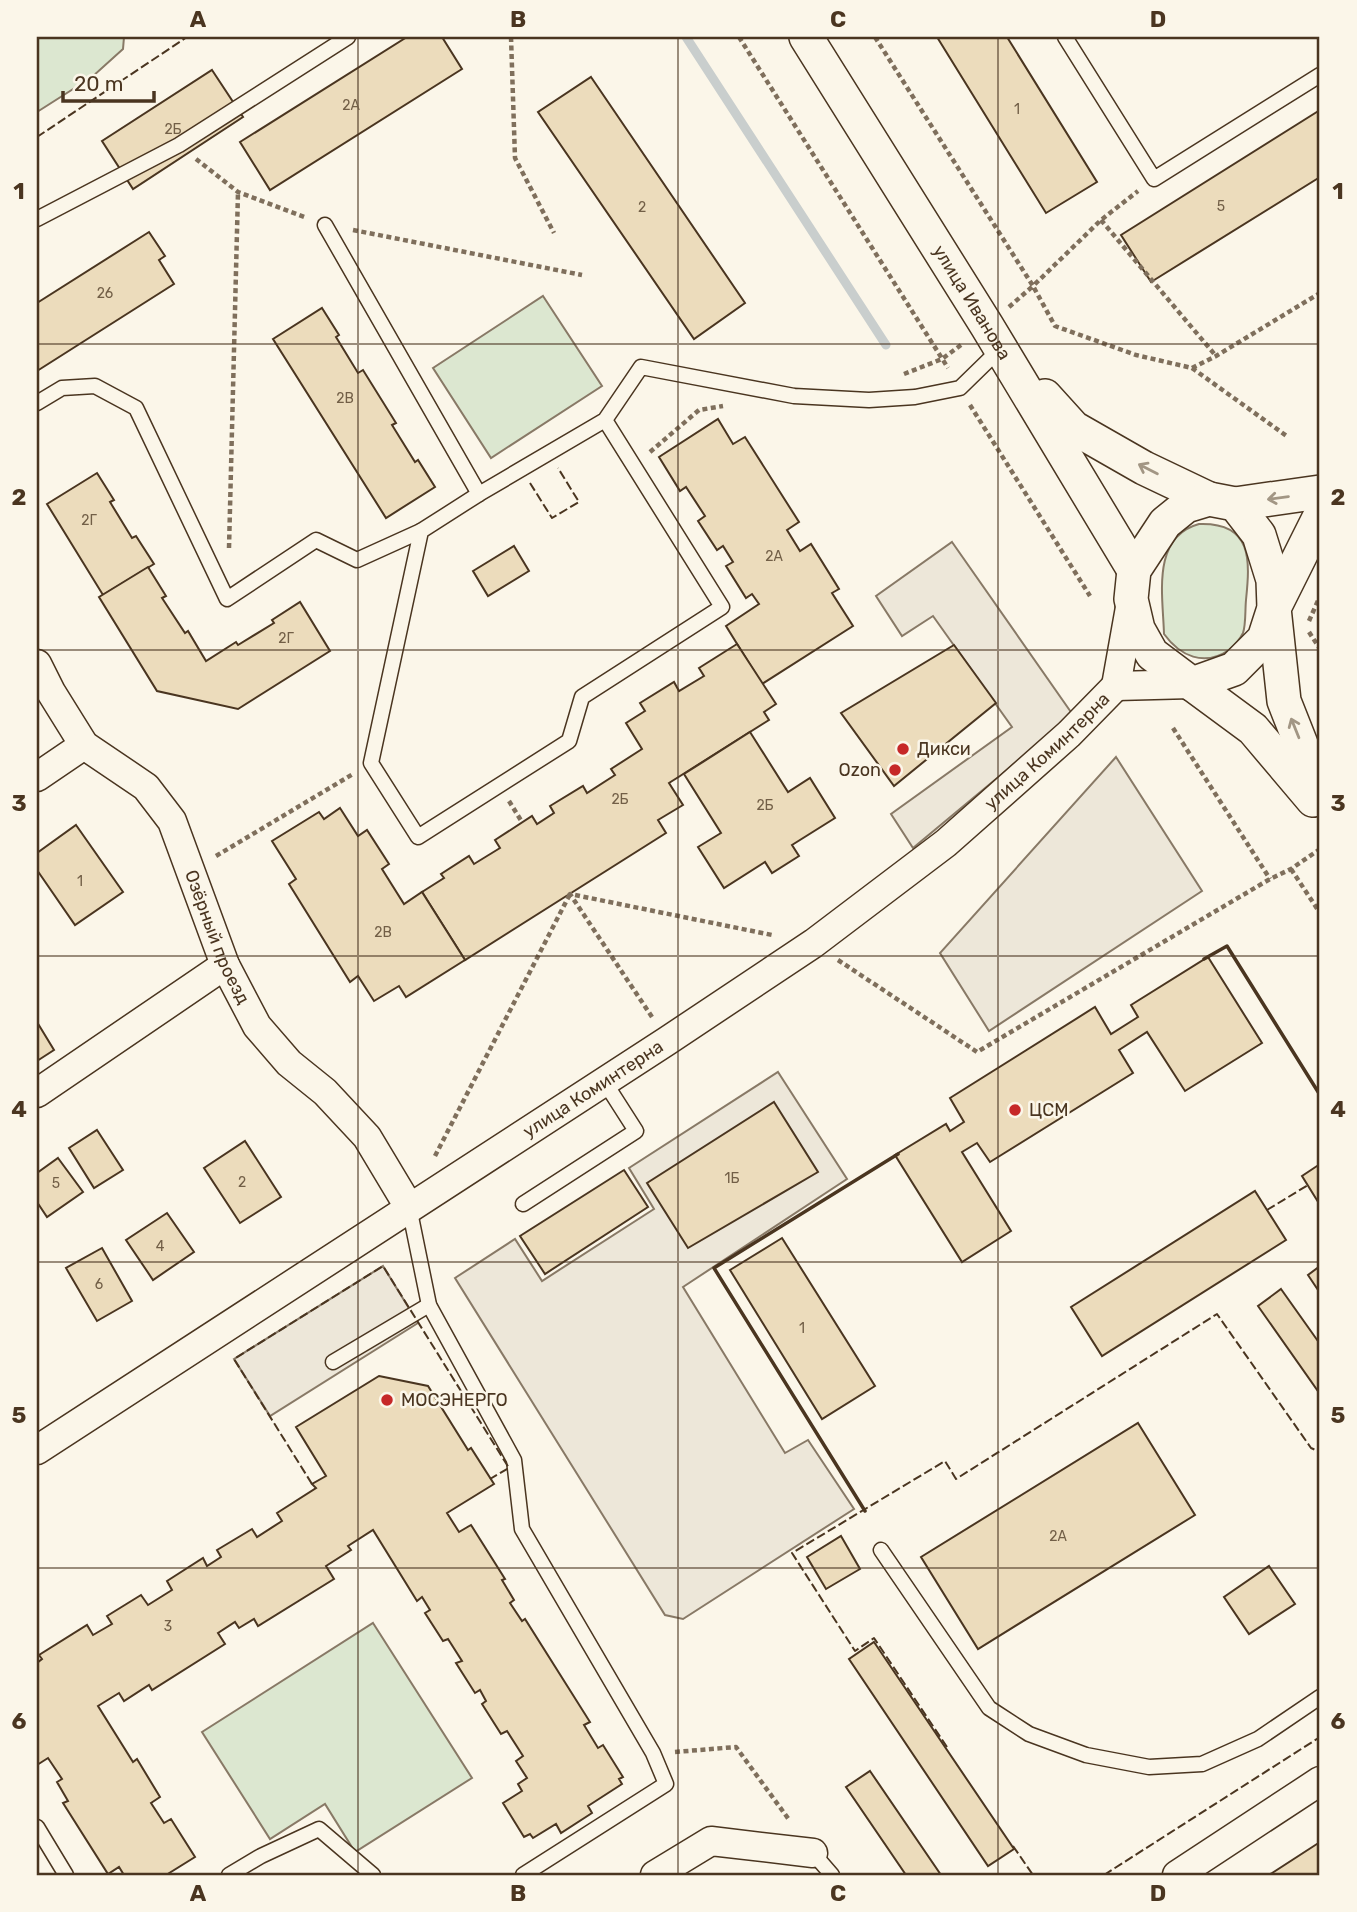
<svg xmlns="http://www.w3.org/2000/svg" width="1357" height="1912" font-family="Rubik,sans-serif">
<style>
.green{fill:#dce7d0;stroke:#887966;stroke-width:2}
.parking{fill:#ede7d9;stroke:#887966;stroke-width:2}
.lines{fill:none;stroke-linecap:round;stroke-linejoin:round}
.stream{stroke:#c9cecd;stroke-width:9}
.building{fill:#ecdcbc;stroke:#4a3520;stroke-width:2}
.service-casing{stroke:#4a3520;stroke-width:17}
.minor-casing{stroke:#4a3520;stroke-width:31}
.tertiary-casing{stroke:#4a3520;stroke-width:36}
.path{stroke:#7f6f5c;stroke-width:4.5;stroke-dasharray:5 3.5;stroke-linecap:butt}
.service{stroke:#fbf6e9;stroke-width:14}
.minor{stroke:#fbf6e9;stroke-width:28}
.tertiary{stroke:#fbf6e9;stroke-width:33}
.fence{stroke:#4a3520;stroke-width:2;stroke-dasharray:9 3.5;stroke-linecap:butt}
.wall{stroke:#4a3520;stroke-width:3.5}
.oneway{stroke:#a29684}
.grid{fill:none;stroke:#4a3520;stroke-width:2;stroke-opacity:0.55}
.poi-dot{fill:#c62828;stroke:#fbf6e9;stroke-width:2.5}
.labels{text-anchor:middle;stroke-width:5;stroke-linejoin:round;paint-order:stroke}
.number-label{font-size:14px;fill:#725f47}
.street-label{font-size:18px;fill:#4a3520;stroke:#fbf6e9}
.poi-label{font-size:18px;fill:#4a3520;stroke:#fbf6e9;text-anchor:start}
.neatline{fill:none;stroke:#4a3520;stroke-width:2.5}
.grid-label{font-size:23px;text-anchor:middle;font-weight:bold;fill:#4a3520}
</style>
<rect width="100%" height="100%" fill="#fbf6e9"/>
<g class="green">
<path d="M37,37h87l-1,12 -31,28 -55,35z"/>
<path d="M543,296l59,90 -111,72 -58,-90z"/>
<path d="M1199,524c54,-2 51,37 47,76 -1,10 0,24 -3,33 -3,6 -9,13 -14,17 -25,17 -49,6 -65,-16 -1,-38 -13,-97 35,-110z"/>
<path d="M373,1623l99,155 -117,74 -30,-48 -55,35 -68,-107z"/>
</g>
<g class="parking">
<path d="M952,542l121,173 -160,133 -22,-34 121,-87 -79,-111 -31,20 -26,-40z"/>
<path d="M1116,757l86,134 -213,140 -49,-78z"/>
<path d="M778,1072l69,107 -164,108 102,166 23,-13 46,69 -171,110 -18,-4 -210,-337 60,-39 27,42 112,-72 -25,-41z"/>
<path d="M383,1266l35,57 -148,93 -36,-57z"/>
</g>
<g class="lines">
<path class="stream" d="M686,37l200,308"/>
</g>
<g class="building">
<path d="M407,37h35l20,32 -192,121 -30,-48z"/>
<path d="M937,37h70l90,145 -51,31z"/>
<path d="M212,70l31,47 -110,72 -31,-48z"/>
<path d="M591,77l154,226 -51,36 -156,-227z"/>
<path d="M1320,110v67l-169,105 -30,-47z"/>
<path d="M149,232l16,24 -6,4 15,24 -137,87v-68z"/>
<path d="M322,308l17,27 -3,2 22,36 5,-3 33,53 -4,2 23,37 3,-2 17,27 -49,31 -113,-179z"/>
<path d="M718,419l15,25 12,-7 54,85 -12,8 13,21 11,-7 28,45 -7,4 21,33 -91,58 -36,-58 33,-22 -7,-10 -6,4 -20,-32 7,-4 -10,-16 -6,4 -19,-29 7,-5 -19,-29 -6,4 -21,-34z"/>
<path d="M97,473l17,27 -4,2 22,36 4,-2 18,28 -51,31 -56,-91z"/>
<path d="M514,546l15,25 -41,25 -15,-25z"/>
<path d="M148,567l18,29 -4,2 23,35 3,-2 18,30 30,-19 2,3 36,-22 -2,-3 28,-18 30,49 -92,58 -81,-18 -58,-94z"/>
<path d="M737,644l39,60 -12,8 5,8 -100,63 14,22 -25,15 8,13 -201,127 -43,-68 22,-14 -3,-4 28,-18 5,8 26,-16 -5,-8 37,-24 5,8 17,-11 -4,-7 33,-20 4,7 28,-18 -4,-6 31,-20 -16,-26 19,-12 -5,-8 34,-21 5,9 25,-15 -5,-8z"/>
<path d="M954,645l42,58 -102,83 -53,-73z"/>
<path d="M750,732l38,60 22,-14 25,40 -43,27 7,11 -27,17 -7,-11 -41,26 -26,-41 23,-14 -37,-59z"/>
<path d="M340,808l18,28 9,-6 22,34 -7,5 22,35 18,-12 43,68 -59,37 -7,-11 -25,15 -16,-25 -8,6 -61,-98 7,-5 -24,-38 47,-29 5,7z"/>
<path d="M76,825l47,67 -48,33 -38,-55v-17z"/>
<path d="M1208,957l54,86 -77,48 -38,-59 -28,18 14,23 -143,89 -13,-19 -15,9 49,79 -49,31 -67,-107 51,-31 4,7 14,-9 -14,-24 145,-91 16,27 27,-17 -7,-12z"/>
<path d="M37,1022l17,28 -17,11z"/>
<path d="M774,1102l44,70 -130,76 -41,-65z"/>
<path d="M97,1130l26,40 -29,18 -25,-40z"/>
<path d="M245,1141l36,56 -41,26 -36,-55z"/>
<path d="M58,1158l25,34 -36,25 -10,-15v-29z"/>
<path d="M1320,1164v41l-18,-29z"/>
<path d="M624,1170l24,37 -103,67 -25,-38z"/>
<path d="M1255,1191l31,49 -184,116 -31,-49z"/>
<path d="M167,1213l27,39 -41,28 -27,-40z"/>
<path d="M782,1238l93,148 -53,33 -92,-149z"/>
<path d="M102,1248l30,53 -35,20 -31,-53z"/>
<path d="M1320,1266v27l-12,-18z"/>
<path d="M1281,1289l39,55v50l-62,-88z"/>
<path d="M379,1376l49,10 40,64 3,-2 23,36 -47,29 12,19 12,-7 34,54 -3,1 12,20 -4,3 12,18 3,-2 65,103 -6,3 14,23 5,-3 20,32 -4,2 3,5 -34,22 4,7 -31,20 -5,-9 -23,14 -3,-4 -6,3 -21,-34 19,-12 -4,-7 9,-6 -11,-17 7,-5 -16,-25 -6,3 -19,-30 4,-3 -6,-11 -5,3 -19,-30 6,-2 -14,-22 -5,2 -18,-28 5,-3 -8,-13 -5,4 -44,-71 -25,16 3,4 -25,16 8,13 -76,47 -4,-7 -15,9 -4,-6 -17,11 7,11 -73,46 -3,-5 -25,16 -5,-8 -21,13 35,56 4,-3 23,38 -9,6 13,20 7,-4 24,38 -29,18h-42l-5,-8 -11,7 -45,-71 5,-2 -11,-19 5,-3 -14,-21 -11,7v-102l5,-4 -3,-4 48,-30 6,10 19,-11 -5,-8 34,-21 7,10 24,-15 -5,-9 36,-23 4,8 14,-9 -4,-7 35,-21 5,8 25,-16 -5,-8 39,-25 -4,-4 14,-8 -30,-49z"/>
<path d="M1138,1423l57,92 -217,134 -57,-92z"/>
<path d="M841,1536l19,33 -34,20 -19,-32z"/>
<path d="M1269,1566l26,38 -46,30 -25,-37z"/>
<path d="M874,1642l140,207 -26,17 -139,-207z"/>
<path d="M870,1771l71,104h-35l-60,-88z"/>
<path d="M1320,1842v33h-51z"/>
</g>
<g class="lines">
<defs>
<g id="service">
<path d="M1065,37l89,142 166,-104"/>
<path d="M37,219l142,-74 169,-108"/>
<path d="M325,225l154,269"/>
<path d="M37,403l25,-15 33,-2 41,22 91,191 89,-59 41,20 64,-29"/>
<path d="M605,420l117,187 -140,90 -13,44 -151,96 -47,-74 50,-232 58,-37 126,-74 36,-53 153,29 75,4 46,-3 45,-9 40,-39"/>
<path d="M523,1204l113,-73 -32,-50"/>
<path d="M409,1207l20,98 85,155 8,69 131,224 13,31 -143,91"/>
<path d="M333,1362l96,-57"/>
<path d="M881,1550l108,158 40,26 57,21 63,12 53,-3 56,-25 62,-42"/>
<path d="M37,1827l29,48"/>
<path d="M813,1853l19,22"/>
<path d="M229,1875l32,-19 58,-27 54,46"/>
</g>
<g id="minor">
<path id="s1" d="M37,664l14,28 33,53 62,42 26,34 53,144 32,61 32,37 36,29 42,45 42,70"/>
<path d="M1116,686l15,-84"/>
<path d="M1116,686l76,-2"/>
<path d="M37,777l47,-32"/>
<path d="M37,1093l188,-128"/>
<path id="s2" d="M37,1450l630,-409 147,-98 132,-100 123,-109 47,-48"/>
<path d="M655,1875l56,-34 102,12"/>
<path d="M1177,1875l143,-94"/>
</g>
<g id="tertiary">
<path id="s3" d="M806,37l181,289 147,244"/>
<path d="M1045,396l29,32 70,40 65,31"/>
<path d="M1209,499l26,5 24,31 14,45 1,28 -10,31 -30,30 -42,15 -40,-30 -14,-25 -7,-30 3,-29 31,-47 21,-17z"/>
<path d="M1235,504l85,-12"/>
<path d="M1320,516l-46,92 10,93 36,91"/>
<path d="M1192,684l61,45 60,71"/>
</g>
</defs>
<use href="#service" class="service-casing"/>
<use href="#minor" class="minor-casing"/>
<use href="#tertiary" class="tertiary-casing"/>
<g class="path">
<path d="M511,37l4,121 39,75"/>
<path d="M739,37l209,331"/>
<path d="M875,37l158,249 68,-66 37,-29"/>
<path d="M196,159l42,33 69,26"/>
<path d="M1101,220l115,136"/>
<path d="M353,230l229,45"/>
<path d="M1009,307l24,-21 22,40 81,29 56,13 24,-12 104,-63"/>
<path d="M1192,368l96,69"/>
<path d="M904,374l38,-15 19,-14"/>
<path d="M970,405l120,191"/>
<path d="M650,452l49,-42 24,-4"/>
<path d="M229,548l9,-356"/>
<path d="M1309,621l11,-25"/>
<path d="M1309,632l11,17"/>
<path d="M1173,728l97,151"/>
<path d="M509,801l13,21"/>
<path d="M216,856l137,-82"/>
<path d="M1291,869l29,44"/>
<path d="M838,960l139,92 293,-173 21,-10 29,-20"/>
<path d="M652,1017l-82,-123 202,41"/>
<path d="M435,1156l135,-262"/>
<path d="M675,1752l61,-5 54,74"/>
</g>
<use href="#service" class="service"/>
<use href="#minor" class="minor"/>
<use href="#tertiary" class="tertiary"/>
<g class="fence">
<path d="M37,137l150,-100"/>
<path d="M530,483l22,35 27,-16 -21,-34"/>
<path d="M1267,1210l41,-25"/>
<path d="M312,1484l-78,-125 149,-93 126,202 -19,11"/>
<path d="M947,1747l-73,-109 -19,13 -63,-98 153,-92 11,18 261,-165 94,134 9,4"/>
<path d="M1013,1846l20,29"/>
<path d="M1104,1875l216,-138"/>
</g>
<g class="wall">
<path d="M1204,959l23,-13 93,149"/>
<path d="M865,1511l-151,-243 184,-114"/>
</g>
</g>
<defs><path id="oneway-shaft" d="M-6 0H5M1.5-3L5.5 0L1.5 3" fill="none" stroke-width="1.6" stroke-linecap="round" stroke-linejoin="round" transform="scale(1.75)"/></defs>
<g class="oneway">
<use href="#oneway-shaft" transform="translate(1148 469) rotate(-153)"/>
<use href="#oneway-shaft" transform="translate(1278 498) rotate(172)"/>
<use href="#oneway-shaft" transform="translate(1295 728) rotate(-112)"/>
</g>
<path class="grid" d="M358,37v1838M678,37v1838M998,37v1838M37,344h1283M37,650h1283M37,956h1283M37,1262h1283M37,1568h1283"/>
<g class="poi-dot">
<circle cx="903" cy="749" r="7"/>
<circle cx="895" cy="770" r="7"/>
<circle cx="1015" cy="1110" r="7"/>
<circle cx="387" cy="1400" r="7"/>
</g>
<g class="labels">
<g class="number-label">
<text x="351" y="110">2А</text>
<text x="1017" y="114">1</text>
<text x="173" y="134">2Б</text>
<text x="1221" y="211">5</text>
<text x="642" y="212">2</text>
<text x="105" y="298">26</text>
<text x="345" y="403">2В</text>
<text x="89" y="525">2Г</text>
<text x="774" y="561">2А</text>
<text x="286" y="643">2Г</text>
<text x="620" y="804">2Б</text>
<text x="765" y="810">2Б</text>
<text x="80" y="886">1</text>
<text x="383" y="937">2В</text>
<text x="732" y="1183">1Б</text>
<text x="242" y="1187">2</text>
<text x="56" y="1188">5</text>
<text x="160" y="1251">4</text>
<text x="99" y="1289">6</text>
<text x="802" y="1333">1</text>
<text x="1058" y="1541">2А</text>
<text x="168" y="1631">3</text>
</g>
<g class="street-label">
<text dy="6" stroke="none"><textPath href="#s3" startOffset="313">улица Иванова</textPath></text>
<text dy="6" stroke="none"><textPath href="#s2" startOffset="1230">улица Коминтерна</textPath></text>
<text dy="6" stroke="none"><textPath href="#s1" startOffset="336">Озёрный проезд</textPath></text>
<text dy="6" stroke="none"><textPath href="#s2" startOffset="663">улица Коминтерна</textPath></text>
</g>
<g class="poi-label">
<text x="917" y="755">Дикси</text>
<text x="881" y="776" text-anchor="end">Ozon</text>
<text x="1029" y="1116">ЦСМ</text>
<text x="401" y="1406">МОСЭНЕРГО</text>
</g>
</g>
<rect width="1357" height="1912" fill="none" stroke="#fbf6e9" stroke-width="77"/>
<path d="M63 91v10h91v-10" fill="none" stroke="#4a3520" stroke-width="3.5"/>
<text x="74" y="91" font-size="21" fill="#4a3520" stroke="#fbf6e9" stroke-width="5" paint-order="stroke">20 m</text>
<rect x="38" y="38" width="1280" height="1836" class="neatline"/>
<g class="grid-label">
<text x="198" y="27">A</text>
<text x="518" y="27">B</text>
<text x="838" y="27">C</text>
<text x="1158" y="27">D</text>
<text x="19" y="199">1</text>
<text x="1338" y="199">1</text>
<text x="19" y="505">2</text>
<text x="1338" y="505">2</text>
<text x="19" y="811">3</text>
<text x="1338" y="811">3</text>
<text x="19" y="1117">4</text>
<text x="1338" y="1117">4</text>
<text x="19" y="1423">5</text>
<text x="1338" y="1423">5</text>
<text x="19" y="1729">6</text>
<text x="1338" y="1729">6</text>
<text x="198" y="1901">A</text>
<text x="518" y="1901">B</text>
<text x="838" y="1901">C</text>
<text x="1158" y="1901">D</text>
</g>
</svg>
